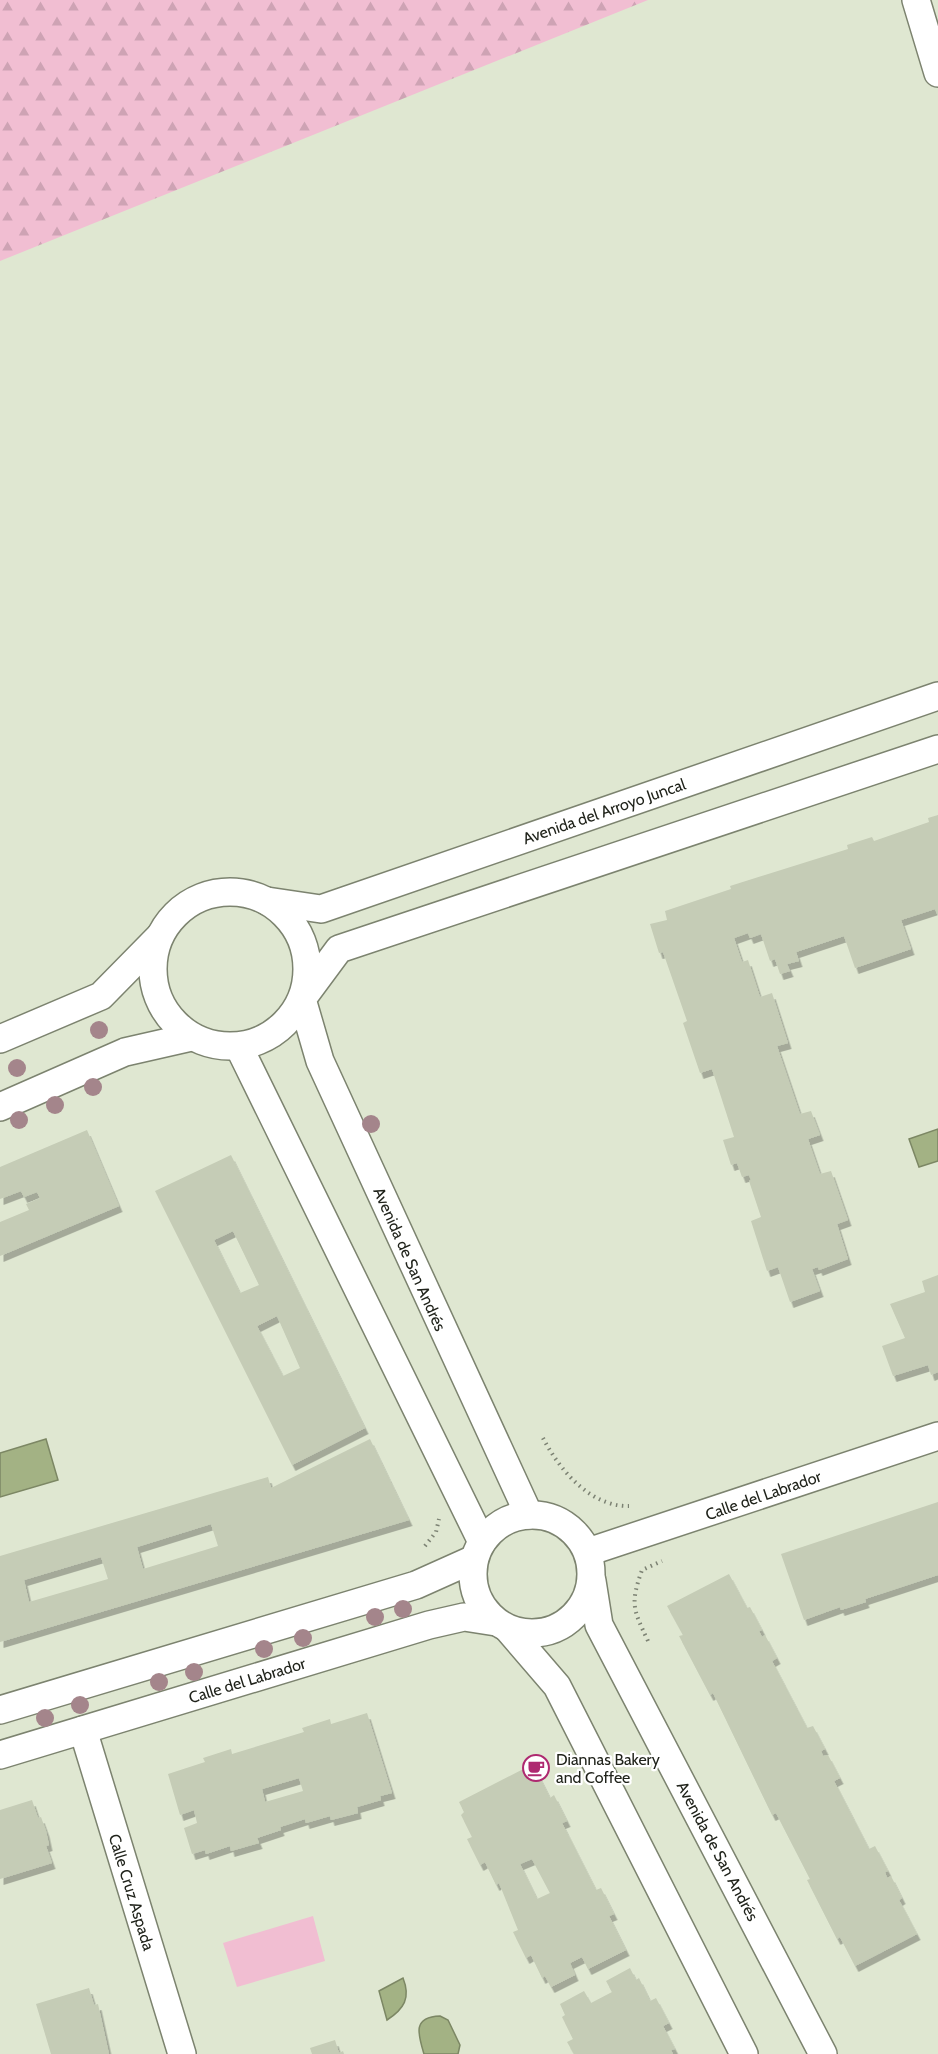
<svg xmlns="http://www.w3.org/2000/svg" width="938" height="2054" font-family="Cabin,sans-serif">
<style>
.forest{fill:url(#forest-firs)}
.garden{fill:#f1bed2}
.water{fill:#a3b284;stroke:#7c8764;stroke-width:1.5}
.building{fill:#c5ccb6;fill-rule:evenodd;filter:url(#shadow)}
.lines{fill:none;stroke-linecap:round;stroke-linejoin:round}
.street-casing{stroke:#7c836f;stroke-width:30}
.path{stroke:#7c8273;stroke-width:4;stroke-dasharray:1.5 4.5;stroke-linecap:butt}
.street{stroke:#fff;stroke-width:27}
.tree{fill:#a4858b}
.labels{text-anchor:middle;stroke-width:4.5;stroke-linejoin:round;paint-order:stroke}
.street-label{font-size:16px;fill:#20231b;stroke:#fff}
.poi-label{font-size:16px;fill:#20231b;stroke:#fff;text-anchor:start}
</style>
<defs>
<pattern id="forest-firs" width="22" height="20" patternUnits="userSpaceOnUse" patternTransform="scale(1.5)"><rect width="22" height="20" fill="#f1bed2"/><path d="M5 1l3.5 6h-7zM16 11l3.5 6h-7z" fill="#cea3b4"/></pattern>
<filter id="shadow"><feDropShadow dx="3.5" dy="6" stdDeviation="0" flood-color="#0004"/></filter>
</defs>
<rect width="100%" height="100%" fill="#dfe7d1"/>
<path class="forest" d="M0,0h648l-648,261z"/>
<path class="garden" d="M313,1916l12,45 -88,26 -14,-44z"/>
<g class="water">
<path d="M938,1129v32l-19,6 -10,-28z"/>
<path d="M46,1439l12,41 -58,17v-44z"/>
<path d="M403,1978c8,20 1,31 -16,42l-8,-29z"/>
<path d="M440,2016l8,4 12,25 -2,9h-34c-6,-20 -12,-37 16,-38z"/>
</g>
<g class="building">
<path d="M938,815v101l-3,-7 -34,11 10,29 -56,19 -11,-32 -48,16 3,9 -12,3 3,7 -10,3 -5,-15 -5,2 -9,-27 -11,4 -2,-5 -14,5 8,24 6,-2 12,37 12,-4 16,50 -11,3 23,68 11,-3 9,24 -12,4 12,35 11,-3 17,49 -11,4 11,35 -29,11 -1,-3 -6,2 8,22 -30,11 -12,-35 -11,4 -16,-50 10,-4 -12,-36 2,-1 -2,-5 -7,2 -5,-14 -6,2 -8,-25 11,-3 -22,-68 -12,4 -17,-50 4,-2 -24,-69 -4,1 -9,-29 17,-4 -2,-9 66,-22 -1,-3 118,-37 -1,-4 25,-8 2,4 55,-19 -1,-4z"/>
<path d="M87,1130l32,76 -119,50v-34l29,-12 -3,-6 14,-6 -3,-6 -13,5 -3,-6 -21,8v-32z"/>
<path d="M231,1155l134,273 -73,37 -137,-274zM233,1231l26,54 -19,8 -26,-53zM277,1316l23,52 -17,8 -26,-50z"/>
<path d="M938,1275v97l-7,3 -3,-10 -35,11 -11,-30 23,-8 -15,-34 35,-12 -3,-11z"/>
<path d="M370,1439l39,81 -409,122v-86l268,-79 3,11zM211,1524l7,22 -75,23 -6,-22zM101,1557l7,22 -79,23 -5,-22z"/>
<path d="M938,1502v73l-73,24 1,3 -25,8 -1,-3 -36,13 -23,-66z"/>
<path d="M729,1574l18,34 3,-1 12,23 -3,1 3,6 3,-2 12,23 -5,3 35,67 6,-2 12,23 -4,2 2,5 5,-1 12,23 -6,3 35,68 6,-3 13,25 -3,1 2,6 4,-2 11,22 -3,2 18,34 -62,32 -15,-29 -3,2 -30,-59 3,-1 -34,-66 -4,2 -59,-122 -3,2 -31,-59 4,-1 -16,-29z"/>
<path d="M367,1713l25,80 -12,3 1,4 -24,7 1,6 -27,7 -1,-4 -24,7 -1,-4 -25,8 1,3 -24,8 2,5 -28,8 -1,-5 -24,8 -1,-4 -13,4 -8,-26 13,-5 -3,-13 -14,5 -12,-41 37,-12 -2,-4 28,-9 1,5 72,-22 -2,-4 28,-9 1,5zM299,1778l4,13 -38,11 -3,-13z"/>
<path d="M533,1764l17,34 4,-3 13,26 -5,2 34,67 5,-2 13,26 -5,2 17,34 -38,19 -6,-12 -12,6 5,12 -24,12 -6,-11 -3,2 -11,-23 -5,3 -13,-26 5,-2 -19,-47 -3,2 -11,-23 -5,3 -13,-26 5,-2 -11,-22 3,-3 -5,-10zM532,1859l18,34 -13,6 -17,-35z"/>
<path d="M32,1800l6,18 3,-1 5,14 3,14 -3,1 6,17 -52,16v-69z"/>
<path d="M630,1968l6,12 3,-2 11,23 6,-3 13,25 -6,3 12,23 -4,1 2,4h-99l-7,-12 6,-3 -11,-22 3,-2 -5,-11 24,-13 7,12 21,-11 -6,-11z"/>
<path d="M89,1988l5,17 4,-1 11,50h-58l-15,-50z"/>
<path d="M335,2040l4,13 4,-2 1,3h-32l-2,-6z"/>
</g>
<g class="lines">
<defs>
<g id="street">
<path d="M916,0l22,73"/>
<circle cx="230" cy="969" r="77"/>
<path d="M267,901l54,8 617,-213"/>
<path d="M0,1039l101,-43 58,-59"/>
<path d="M239,1047l243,495"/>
<path d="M0,1107l125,-55 66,-15"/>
<circle cx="532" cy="1574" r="59"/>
<path d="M529,1515l-209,-454 -18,-62 37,-50 599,-200"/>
<path d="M588,1552l350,-116"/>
<path d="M592,1581l7,44 224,429"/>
<path d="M508,1629l49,57 187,368"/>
<path d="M0,1710l416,-125 58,-26"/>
<path d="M83,1730l99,324"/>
<path d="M0,1755l429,-130 35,-8 32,5"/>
</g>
</defs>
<use href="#street" class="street-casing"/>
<g class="path">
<path d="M543,1438c16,31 47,69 86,68"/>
<path d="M425,1546l11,-14 3,-13"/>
<path d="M648,1641c-15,-32 -18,-37 -6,-71l20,-9"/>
</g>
<use href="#street" class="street"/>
</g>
<g class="tree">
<circle cx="99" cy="1030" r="9"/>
<circle cx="17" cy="1068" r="9"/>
<circle cx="93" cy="1087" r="9"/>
<circle cx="55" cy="1105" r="9"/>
<circle cx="19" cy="1120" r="9"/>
<circle cx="371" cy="1124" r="9"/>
<circle cx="403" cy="1609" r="9"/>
<circle cx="375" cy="1617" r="9"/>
<circle cx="303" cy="1638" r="9"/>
<circle cx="264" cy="1649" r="9"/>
<circle cx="194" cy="1672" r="9"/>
<circle cx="159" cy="1682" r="9"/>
<circle cx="80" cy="1705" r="9"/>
<circle cx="45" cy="1718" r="9"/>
</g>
<defs>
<symbol id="cafe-ring" viewBox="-11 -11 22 22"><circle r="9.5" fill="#fff" stroke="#ae2970" stroke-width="1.5"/><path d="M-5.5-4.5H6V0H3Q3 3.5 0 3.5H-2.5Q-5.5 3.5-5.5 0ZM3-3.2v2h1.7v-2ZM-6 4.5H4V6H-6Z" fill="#ae2970"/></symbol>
</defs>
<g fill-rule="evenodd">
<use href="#cafe-ring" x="521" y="1753" width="30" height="30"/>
</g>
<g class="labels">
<g class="street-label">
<text transform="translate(604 811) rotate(-19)" y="6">Avenida del Arroyo Juncal</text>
<text transform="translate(410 1259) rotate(66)" y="6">Avenida de San Andrés</text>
<text transform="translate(763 1495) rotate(-19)" y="6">Calle del Labrador</text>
<text transform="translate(247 1680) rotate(-17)" y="6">Calle del Labrador</text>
<text transform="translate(718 1851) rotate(62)" y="6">Avenida de San Andrés</text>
<text transform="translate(132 1892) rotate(73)" y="6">Calle Cruz Aspada</text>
</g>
<g class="poi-label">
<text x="556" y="1765">Diannas Bakery<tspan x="556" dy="18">and Coffee</tspan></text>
</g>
</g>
</svg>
